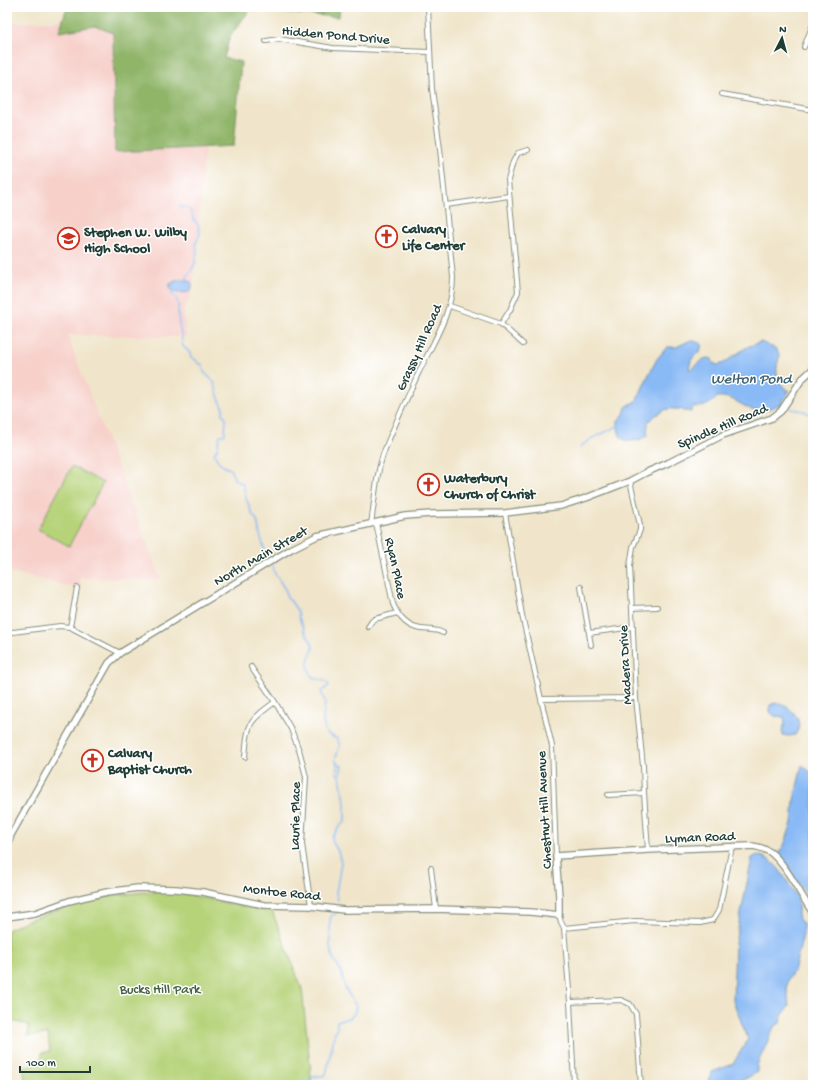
<svg xmlns="http://www.w3.org/2000/svg" width="820" height="1092" font-family="'Gochi Hand',sans-serif">
<style>
.built{fill:#f7d0ca}
.green{fill:#b6d379;stroke:#6a8856}
.forest{fill:#90b569;stroke:#58794e}
.water{fill:#8abaf5;stroke:#547c94}
.lines{fill:none;stroke-linecap:round;stroke-linejoin:round}
.stream{stroke:#8abaf5;stroke-width:1.5}
.street-casing{stroke:#88917f;stroke-width:6}
.secondary-casing{stroke:#88917f;stroke-width:8}
.street{stroke:#fff;stroke-width:4}
.secondary{stroke:#fff;stroke-width:5.5}
.labels{text-anchor:middle;stroke-width:3;stroke-linejoin:round;paint-order:stroke}
.street-label{font-size:14px;fill:#1f3d34;stroke:#fff}
.poi-label{font-size:14px;font-weight:bold;fill:#1f3d34;stroke:#fff;text-anchor:start}
.park-label{font-size:14px;fill:#456245;stroke:#fff}
.water-label{font-size:15px;font-style:italic;fill:#3f626e;stroke:#fff}
</style>
<rect width="100%" height="100%" fill="#fff"/>
<filter id="ink" filterUnits="userSpaceOnUse"><feTurbulence type="fractalNoise" baseFrequency=".025" numOctaves="2"/><feDisplacementMap in="SourceGraphic" scale="8" xChannelSelector="R" yChannelSelector="G"/><feConvolveMatrix kernelMatrix="1 2 1 2 8 2 1 2 1" color-interpolation-filters="sRGB"/></filter>
<filter id="wash" filterUnits="userSpaceOnUse"><feTurbulence type="fractalNoise" baseFrequency=".012" numOctaves="4" result="noise"/><feDisplacementMap in="SourceGraphic" scale="16" xChannelSelector="R" yChannelSelector="G"/><feGaussianBlur stdDeviation="0.9" result="paint"/><feColorMatrix in="noise" values="0 0 0 0 0 0 0 0 0 0 0 0 0 0 0 0 0 1.4 0 .05"/><feComposite in="paint" operator="in"/></filter>
<g filter="url(#wash)">
<rect width="100%" height="100%" fill="#f0e5ca"/>
<path class="built" d="M93,13l116,81 -16,196 -10,22 4,25 -120,-2 94,245 -81,-2 1,11 -74,-18v-548l45,-2z"/>
<g class="green">
<path d="M72,466l31,17 -34,63 -31,-17z"/>
<path d="M169,890c34,7 68,17 103,21l30,78 8,76 1,2 -1,1 2,17h-287l-1,-17 17,-8 1,-7 8,-2 -2,-17 -20,2 1,-11 -22,-5v-90l21,-10 76,-24z"/>
</g>
<path class="forest" d="M67,7h273l-1,10 -89,-7 -20,26 -6,22 17,4 -7,84 -119,6 -2,-119 -18,-7 -36,6z"/>
<g class="water">
<path d="M177,280h10l4,2 1,3 -1,6c-5,3 -16,2 -21,-2v-5z"/>
<path d="M691,340l11,4 -2,8c-8,5 -9,7 -11,17h3c6,-5 12,-14 20,-10l1,4 5,2 6,-2 23,-16 14,-5 15,7 4,7c-6,13 -4,27 9,35l-3,6 -4,3v5c-9,-1 -17,9 -26,6 -14,-4 -24,-16 -39,-14 -7,9 -14,10 -25,10l-1,5 -7,-1 -3,-2c-5,1 -9,-1 -13,0 -7,2 -15,8 -20,13l-1,14c-4,4 -22,8 -26,1 -3,-4 -3,-12 -3,-16l6,-7 2,-7 11,-7 11,-24 9,-17 10,-12h9z"/>
<path d="M775,703c14,1 32,18 20,32l-6,1 -6,-1 -1,-6 3,-5 -1,-7 -9,-1 -5,-4v-7z"/>
<path d="M802,765l11,9v123l-8,-4 -26,-40 6,-10 7,-20 2,-23z"/>
<path d="M757,855c16,3 24,16 32,29 3,5 8,10 9,17 1,6 -1,12 1,19l4,3v12l-9,36 -6,8 -1,10 2,17 -7,10 -2,7 -6,4 -17,38v7c-17,11 -30,15 -50,11l5,-11 21,-8 15,-25 -15,-38 2,-58 17,-85z"/>
</g>
<g class="lines">
<g class="stream">
<path d="M180,207h6l6,6 2,7 4,5 2,9 -4,9 1,10 -2,11 -10,17"/>
<path d="M172,291l-1,3c2,1 4,2 5,4 4,7 1,18 3,25 1,9 4,14 3,22l8,8 1,5 4,1 4,5h3l2,8 10,10 6,20 3,4v8l3,4 -1,15 -1,2h-4l-3,14 -3,5c5,8 6,12 16,15l5,11 8,4 3,14 6,16 5,6 3,15 7,22"/>
<path d="M791,409l13,2 9,5"/>
<path d="M580,447l11,-8 29,-14"/>
<path d="M273,565l1,7 12,19 1,7 3,2 8,12 1,6 6,14 7,11 1,6 -5,12v6l4,10 13,4 4,4 -5,5 -3,2 4,9 -2,18 2,12 3,3 9,5 3,7 -5,13 1,3 6,4 -2,8 2,16 2,4 1,10v18l-5,4 -8,11 1,6 5,8 3,12 -5,30 2,7"/>
<path d="M337,762v12l3,2"/>
<path d="M309,1078l17,-3 9,-43 2,-3v-8l13,-3 4,-4 2,-8 -11,-18 -4,-17 -8,-13 -3,-11v-28l2,-4 4,-1v-2"/>
<path d="M298,1085l6,-5"/>
</g>
</g>
</g>
<g filter="url(#ink)">
<g class="lines">
<defs>
<g id="street">
<path d="M266,41l13,-2 54,9 96,4"/>
<path d="M804,47l9,-23"/>
<path d="M722,94l91,16"/>
<path d="M446,205l63,-9"/>
<path d="M450,306l51,18 22,20"/>
<path d="M501,324l9,-14 8,-18 -10,-112 5,-18 5,-9 10,-3"/>
<path d="M630,481l10,44v5l-7,17 -3,19 6,132 7,68 1,27 4,57"/>
<path d="M505,513l17,102 19,84 11,47 4,110"/>
<path d="M376,523l17,81c5,12 14,23 28,25 8,1 15,0 22,4"/>
<path d="M371,524c4,-25 5,-52 14,-75 10,-25 22,-51 33,-75 15,-32 35,-61 35,-97l-13,-128 -8,-60 -4,-82"/>
<path d="M581,587l10,58"/>
<path d="M632,608l25,-1"/>
<path d="M70,627l7,-39"/>
<path d="M368,627l4,-6 3,-2 22,-6"/>
<path d="M7,631l6,1 47,-6 10,1 50,26"/>
<path d="M589,633l44,-6"/>
<path d="M251,667l24,35 16,27 9,24 6,24 -4,67 9,62"/>
<path d="M541,699l95,-1"/>
<path d="M245,757c3,-33 2,-35 30,-55"/>
<path d="M608,795l36,-2"/>
<path d="M431,868l5,41"/>
<path d="M559,915l2,7 3,6 6,74 4,83"/>
<path d="M564,928l71,-7 65,2 13,-3 6,-10 13,-63"/>
<path d="M570,1002l51,-2 9,4 6,10 5,71"/>
</g>
<g id="secondary">
<path d="M7,848l4,-13 51,-90 47,-82 11,-10 171,-104 26,-13 88,-20 26,-2 74,-1 56,-7 25,-8 44,-17 15,-8 23,-10 55,-28 49,-17 9,-7 21,-32 11,-10"/>
<path d="M7,917l28,-4 34,-12 12,-3 26,-6 31,-4 38,1 27,3 61,13 47,1 33,4 92,-1 94,3 29,3v-18l-3,-41 92,-6 101,-4c7,0 14,2 21,6 16,12 31,44 43,61"/>
</g>
</defs>
<use href="#street" class="street-casing"/>
<use href="#secondary" class="secondary-casing"/>
<use href="#street" class="street"/>
<use href="#secondary" class="secondary"/>
</g>
</g>
<defs>
<symbol id="church-ring" viewBox="-11 -11 22 22"><circle r="9.5" fill="#fff" stroke="#c8321e" stroke-width="1.5"/><path d="M-1.2-6h2.4v3.5h3.3v2.4h-3.3V6h-2.4V-.1h-3.3v-2.4h3.3Z" fill="#c8321e"/></symbol>
<symbol id="school-ring" viewBox="-11 -11 22 22"><circle r="9.5" fill="#fff" stroke="#c8321e" stroke-width="1.5"/><path d="M0-5L7-2L0 1L-7-2ZM-4 1L0 2.5L4 1V4Q0 6-4 4Z" fill="#c8321e"/></symbol>
</defs>
<g fill-rule="evenodd">
<use href="#church-ring" x="374" y="224" width="25" height="25"/>
<use href="#school-ring" x="56" y="226" width="25" height="25"/>
<use href="#church-ring" x="416" y="472" width="25" height="25"/>
<use href="#church-ring" x="80" y="748" width="25" height="25"/>
</g>
<g class="labels">
<g class="street-label">
<text transform="translate(336 34) rotate(5)" y="5">Hidden Pond Drive</text>
<text transform="translate(418 347) rotate(-66)" y="5">Grassy Hill Road</text>
<text transform="translate(722 425) rotate(-23)" y="5">Spindle Hill Road</text>
<text transform="translate(260 555) rotate(-30)" y="5">North Main Street</text>
<text transform="translate(397 568) rotate(78)" y="5">Ryan Place</text>
<text transform="translate(624 665) rotate(-93)" y="5">Madera Drive</text>
<text transform="translate(543 810) rotate(-93)" y="5">Chestnut Hill Avenue</text>
<text transform="translate(294 816) rotate(-89)" y="5">Laurie Place</text>
<text transform="translate(700 836) rotate(-2)" y="5">Lyman Road</text>
<text transform="translate(282 891) rotate(6)" y="5">Montoe Road</text>
</g>
<g class="poi-label">
<text x="402" y="233">Calvary<tspan x="402" dy="16">Life Center</tspan></text>
<text x="84" y="236">Stephen W. Wilby<tspan x="84" dy="16">High School</tspan></text>
<text x="444" y="482">Waterbury<tspan x="444" dy="16">Church of Christ</tspan></text>
<text x="108" y="757">Calvary<tspan x="108" dy="16">Baptist Church</tspan></text>
</g>
<g class="park-label">
<text x="160" y="993">Bucks Hill Park</text>
</g>
<g class="water-label">
<text x="751" y="383">Welton Pond</text>
</g>
</g>
<rect width="820" height="1092" fill="none" stroke="#fff" stroke-width="24"/>
<g transform="translate(782 38) rotate(6)" stroke="#ffffff" stroke-width="3" paint-order="stroke">
<path d="M0-3L7 15L0 10L-7 15Z" fill="#1f3d34"/>
<text y="-6" font-size="11" font-weight="bold" text-anchor="middle" fill="#1f3d34">N</text>
</g>
<path d="M20 1066v6h70v-6" fill="none" stroke="#1f3d34" stroke-width="2"/>
<text x="26" y="1066" font-size="12" fill="#1f3d34" stroke="#ffffff" stroke-width="3" paint-order="stroke">100 m</text>
</svg>
